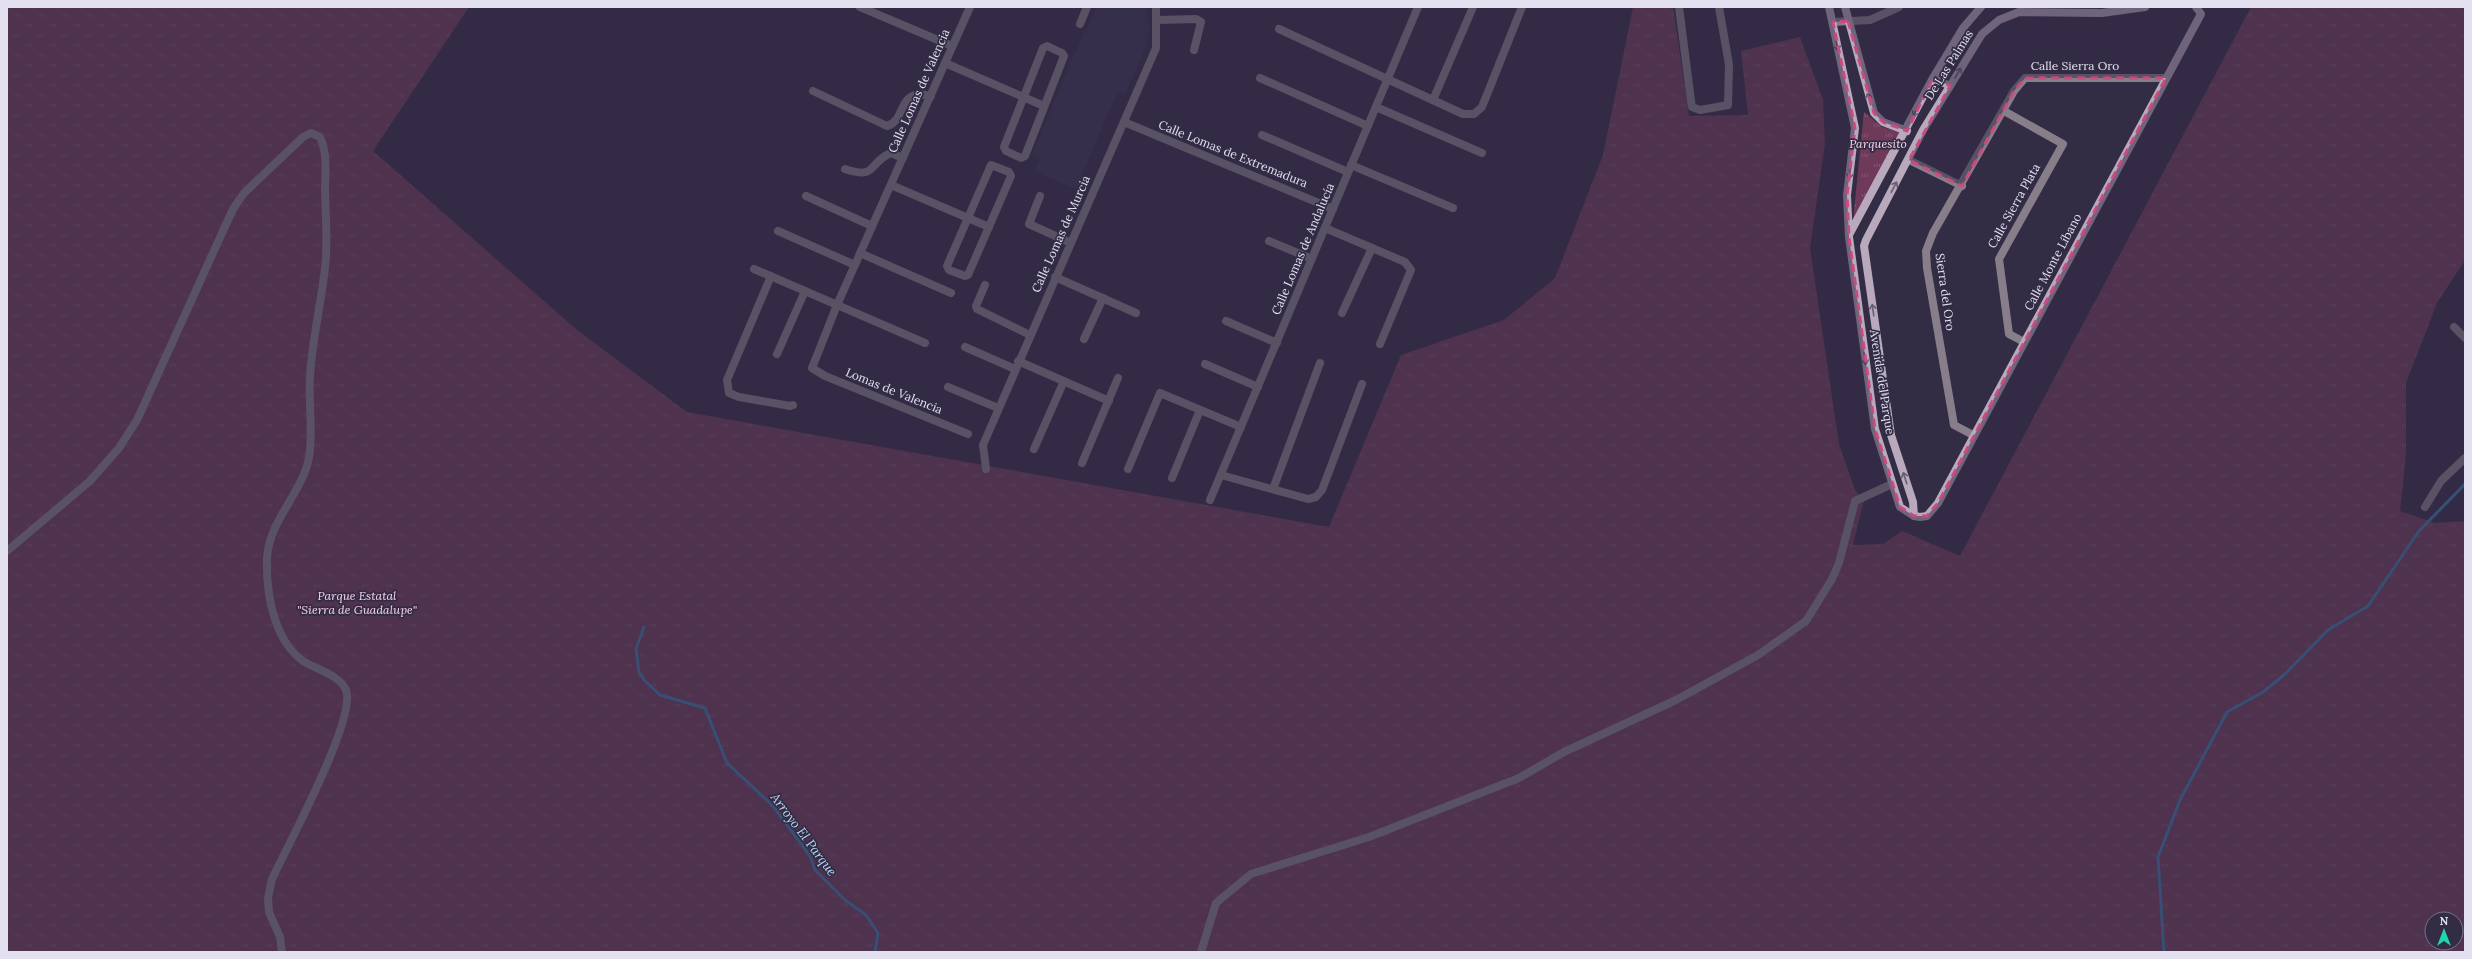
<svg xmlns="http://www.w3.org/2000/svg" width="2472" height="959" font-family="Lora,serif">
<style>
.built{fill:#3b3352}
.park{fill:url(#park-tufts);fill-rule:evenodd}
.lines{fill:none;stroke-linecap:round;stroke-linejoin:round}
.stream{stroke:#3c7aae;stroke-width:3}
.street{stroke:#877e89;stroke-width:8}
.secondary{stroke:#b8a9bc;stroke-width:8}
.oneway{stroke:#685e75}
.marked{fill:none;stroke:#ca4a80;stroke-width:3;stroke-dasharray:8 5;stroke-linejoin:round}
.labels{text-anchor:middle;stroke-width:3.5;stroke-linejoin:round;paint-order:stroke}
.street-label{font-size:12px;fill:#e3e0f0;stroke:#332c45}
.park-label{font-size:12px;font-style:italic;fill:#fbd2e8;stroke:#332c45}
.water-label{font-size:13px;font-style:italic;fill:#badaf8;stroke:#332c45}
</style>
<defs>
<pattern id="park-tufts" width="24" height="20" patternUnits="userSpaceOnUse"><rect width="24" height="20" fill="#6f3a5a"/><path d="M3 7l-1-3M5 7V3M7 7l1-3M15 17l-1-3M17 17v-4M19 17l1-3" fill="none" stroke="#835672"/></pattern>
</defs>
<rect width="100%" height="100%" fill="#332c45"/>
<path class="built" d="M1097,7h48l4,20 -3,19 -21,48 -7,-3 -37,85 9,4 -7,12 -49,-21 6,-11 -8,-5 41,-98z"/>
<g class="park">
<path d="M7,7h462l-96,144 204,179 110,82 642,115 72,-172 103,-35 51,-42 48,-123 30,-148h40l16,109 59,-1 -7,-64 59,-14 23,63 2,44 -15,104 29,196 16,46 9,10 -11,45 30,-1 19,-13 58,25 291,-549h214v253l-28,43 -31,80v71l-6,57 35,12 30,-2v431h-2458zM2432,919h24v24h-24z"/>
<path d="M1864,112l18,15 22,6 -51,88z"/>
</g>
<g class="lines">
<g class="stream">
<path d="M644,627l-8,22 3,23 5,8 16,15 45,13 22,55 46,43 37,50 5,14 30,30 21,15 12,18 -3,19"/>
<path d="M2164,952l-6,-95 22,-57 47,-88 36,-20 22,-18 43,-44 40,-24 51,-75 46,-47"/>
</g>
<g class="street">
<path d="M860,7l92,39"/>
<path d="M1679,7l12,94 1,6 8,3 28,-5 1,-40 -10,-58"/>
<path d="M1157,20l39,-1 5,3 -7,28"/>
<path d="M1833,22l37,-2 29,-13"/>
<path d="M1080,24l7,-17"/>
<path d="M1279,29l184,85h11l8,-7 40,-100"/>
<path d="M1047,46l15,7 2,3 -39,100 -4,2 -15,-7 -2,-4 39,-99z"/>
<path d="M945,63l99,43"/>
<path d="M1260,78l108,48"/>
<path d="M813,91l74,35c20,-5 9,-39 44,-30"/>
<path d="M1433,100l40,-93"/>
<path d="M1376,107l106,46"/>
<path d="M2004,111l59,33 -64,115 10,75 15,8"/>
<path d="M1124,122l209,87"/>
<path d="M1262,135l86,37"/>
<path d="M1909,160l53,26"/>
<path d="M991,165l18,7 2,4 -43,99 -3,1 -16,-6 -2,-4z"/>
<path d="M1351,165l102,43"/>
<path d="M845,169c33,11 22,-6 46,-16l12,5"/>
<path d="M891,185l98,42"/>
<path d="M806,196l66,30"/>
<path d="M1040,196l-11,28 42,19"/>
<path d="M1325,228l80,34 6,8 -31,74"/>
<path d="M778,231l77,34"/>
<path d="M1269,241l43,18"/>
<path d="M860,253l91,40"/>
<path d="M754,269l171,74"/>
<path d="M771,276l-44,104 2,13 10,4 51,9 3,-1"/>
<path d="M1055,277l81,36"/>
<path d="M985,285l-9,21 1,3 53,26"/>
<path d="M1342,313l30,-65"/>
<path d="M1226,321l51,22"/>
<path d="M2454,327l11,11"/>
<path d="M1084,339l19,-41"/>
<path d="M965,347l50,22"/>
<path d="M777,354l28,-63"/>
<path d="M1018,361l91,40"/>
<path d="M1205,364l53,23"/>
<path d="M948,387l50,21"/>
<path d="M968,434l-143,-58 -13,-8 25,-63 133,-298"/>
<path d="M1973,435l-19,-10 -27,-157 -1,-17 7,-18 81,-142 11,-13h141"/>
<path d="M1034,449l30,-68"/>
<path d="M1082,463l36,-85"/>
<path d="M986,469l-3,-24 173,-397v-41"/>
<path d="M1128,469l32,-76 81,34"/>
<path d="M1221,475l87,24 8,-2 6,-7 40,-106"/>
<path d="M1172,478l28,-68"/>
<path d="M1273,489l47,-126"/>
<path d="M1210,500l208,-493"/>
<path d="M2425,507l16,-26 24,-23"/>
<path d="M7,551l83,-70 29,-33 18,-28 96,-211 11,-16 59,-56 8,-4 9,4c8,17 5,37 5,55 1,22 2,43 1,65 -3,40 -14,80 -16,120 -2,27 5,67 -4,92 -11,31 -37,55 -39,89 -1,34 6,81 36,103 12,8 37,14 43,29 11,28 -59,157 -74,189l-4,19 1,14 11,25 2,15"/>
<path d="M1201,952l15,-49 35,-29 118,-37 150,-59 45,-26 112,-52 82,-45 48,-34 26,-42 7,-16 16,-62 37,-17"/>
</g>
<g class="secondary">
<path d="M1829,7l26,121 -8,67 2,42 26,192 25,78 14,9 6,1 7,-1 11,-13 263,-489 -5,-7"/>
<path d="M1845,7l29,106 9,9 24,9"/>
<path d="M1933,78l17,8"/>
<path d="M1850,233l83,-155 30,-50 18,-21"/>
<path d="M1914,516l-1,-14 -22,-67 -27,-189 2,-6 57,-110 59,-96 17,-14 20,-8 83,1 43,-6"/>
</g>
</g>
<defs><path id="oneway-shaft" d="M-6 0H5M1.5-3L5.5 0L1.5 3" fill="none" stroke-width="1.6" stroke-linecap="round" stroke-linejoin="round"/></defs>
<g class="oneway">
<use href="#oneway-shaft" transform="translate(1837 45) rotate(78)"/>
<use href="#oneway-shaft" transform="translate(1958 73) rotate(-59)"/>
<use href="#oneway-shaft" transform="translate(1869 99) rotate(-106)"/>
<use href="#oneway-shaft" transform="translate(1916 111) rotate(116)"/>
<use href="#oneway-shaft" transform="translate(1850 173) rotate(96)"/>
<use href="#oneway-shaft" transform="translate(1894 187) rotate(-62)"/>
<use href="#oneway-shaft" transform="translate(1873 310) rotate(-98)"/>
<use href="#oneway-shaft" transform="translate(1865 359) rotate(82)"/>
<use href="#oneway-shaft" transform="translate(1905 478) rotate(-108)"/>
</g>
<path d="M0 0H2472V959H0ZM1848,21l26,92 9,9 24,9 26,-53 17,8 -41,74 53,26 52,-95 11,-13h141l-228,425 -11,13h-13l-14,-9 -25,-78 -26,-192 -2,-42 8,-67 -22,-106z" fill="#332c45" fill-opacity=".55" fill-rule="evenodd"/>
<path class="marked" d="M1848,21l26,92 9,9 24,9 26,-53 17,8 -41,74 53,26 52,-95 11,-13h141l-228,425 -11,13h-13l-14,-9 -25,-78 -26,-192 -2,-42 8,-67 -22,-106z"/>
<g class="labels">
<g class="street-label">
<text transform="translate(1949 65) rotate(-58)" y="4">De Las Palmas</text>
<text x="2075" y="70">Calle Sierra Oro</text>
<text transform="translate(919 91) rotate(-66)" y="4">Calle Lomas de Valencia</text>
<text transform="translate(1233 154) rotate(22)" y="4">Calle Lomas de Extremadura</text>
<text transform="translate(2014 206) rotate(-61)" y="4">Calle Sierra Plata</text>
<text transform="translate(1061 234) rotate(-66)" y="4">Calle Lomas de Murcia</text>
<text transform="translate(1303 249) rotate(-67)" y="4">Calle Lomas de Andalucía</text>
<text transform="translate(2053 262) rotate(-62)" y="4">Calle Monte Líbano</text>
<text transform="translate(1945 292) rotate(82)" y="4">Sierra del Oro</text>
<text transform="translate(1882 382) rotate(81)" y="4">Avenida del Parque</text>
<text transform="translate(894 391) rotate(22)" y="4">Lomas de Valencia</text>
</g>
<g class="park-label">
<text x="1878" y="148">Parquesito</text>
<text x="357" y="600">Parque Estatal<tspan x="357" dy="14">"Sierra de Guadalupe"</tspan></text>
</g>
<g class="water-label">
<text transform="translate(804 834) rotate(53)" y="5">Arroyo El Parque</text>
</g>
</g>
<rect width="2472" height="959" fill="none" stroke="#e3e0f0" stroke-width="16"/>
<g transform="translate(2444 931)"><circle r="19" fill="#332c45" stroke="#797489"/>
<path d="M0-3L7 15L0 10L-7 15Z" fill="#20d5b0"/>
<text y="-6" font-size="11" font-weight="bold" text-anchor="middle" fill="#e3e0f0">N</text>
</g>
</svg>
